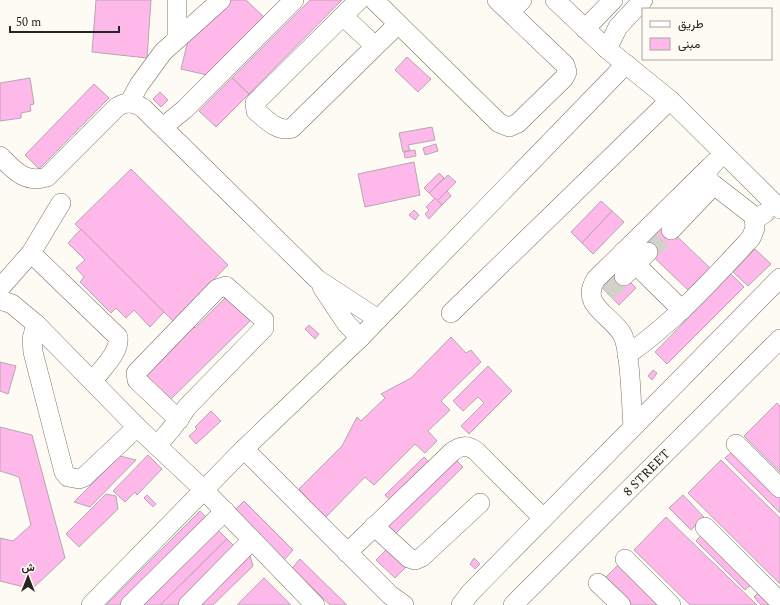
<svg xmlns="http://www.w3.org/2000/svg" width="780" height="605" font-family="Spectral,Vazirmatn,serif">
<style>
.building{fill:#feb9ea;stroke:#b5a6b1}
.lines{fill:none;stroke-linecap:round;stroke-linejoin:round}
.minor-tunnel{stroke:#d3d0ca;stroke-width:19;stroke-dasharray:19 10;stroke-linecap:butt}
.minor-casing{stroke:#797365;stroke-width:20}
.minor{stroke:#fff;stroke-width:19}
.labels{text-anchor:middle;stroke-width:4;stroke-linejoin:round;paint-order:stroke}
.street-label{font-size:13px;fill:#27251f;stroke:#fefbf5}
</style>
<rect width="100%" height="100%" fill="#fefbf5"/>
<g class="building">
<path d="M96,0h55l-4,58 -55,-6z"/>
<path d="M231,0h15l18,17 -57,58 -26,-6 9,-37h10z"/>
<path d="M310,0h32l-93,94 -17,-16z"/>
<path d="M407,57l24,22 -13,13 -23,-22z"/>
<path d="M30,78l4,26 -4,1 1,6 -10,2v5l-21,3v-38z"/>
<path d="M232,78l17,16 -33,33 -17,-16z"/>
<path d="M94,84l15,14 -70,71 -14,-14z"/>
<path d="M160,92l8,8 -7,7 -8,-8z"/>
<path d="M432,127l3,13 -27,5 2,5 -7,2 -4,-19z"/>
<path d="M436,144l2,7 -13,4 -2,-7z"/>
<path d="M415,150l1,6 -11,2 -1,-6z"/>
<path d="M414,162l6,33 -55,12 -7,-33z"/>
<path d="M131,169l97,96 -55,56 -98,-97z"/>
<path d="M439,173l5,5 -15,15 -5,-5z"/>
<path d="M448,175l8,7 -19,19 -8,-8z"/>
<path d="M447,191l4,5 -9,9 -5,-4z"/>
<path d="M435,198l7,7 -13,14 -4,-5 4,-4 -3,-3z"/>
<path d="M601,201l11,10 -30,32 -11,-11z"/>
<path d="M414,210l5,5 -4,5 -6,-5z"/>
<path d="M612,211l12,11 -31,32 -11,-11z"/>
<path d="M663,223l47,45 -22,22 -47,-45z"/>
<path d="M81,229l83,83 -14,15 -16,-17 -8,8 -10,-10 -5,5 -31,-31 4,-5 -8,-9 9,-8 -17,-17z"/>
<path d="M755,249l16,15 -23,22 -15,-14z"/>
<path d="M618,270l18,18 -17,17 -18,-18z"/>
<path d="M731,274l13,13 -77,77 -12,-12z"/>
<path d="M229,294l24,24 -85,84 -24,-24 33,-33 -4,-5 17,-17 5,5z"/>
<path d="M309,325l10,9 -4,5 -10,-10z"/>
<path d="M451,337l15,16 5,-3 10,12 -40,39 9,9 -22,21 9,10 -12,12 -10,-9 -41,41 -9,-8 -40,41 -26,-29 43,-43 15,-29 4,4 24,-23 -4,-4 30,-16z"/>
<path d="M0,362l16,4 -8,28 -8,-3z"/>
<path d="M488,366l24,25 -43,43 -8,-8 23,-23 -6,-6 -15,14 -10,-10z"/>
<path d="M653,370l4,3 -5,7 -4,-4z"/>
<path d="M777,403l3,3v66l-36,-36z"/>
<path d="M211,411l10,10 -25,23 -7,-8 8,-7 -2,-2z"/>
<path d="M0,427l32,8 33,123 -33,31 -32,-8v-43l13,3 18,-16 -12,-48 -19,-6z"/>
<path d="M734,450l46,45v18l-55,-55z"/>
<path d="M148,455l14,14 -25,26 -2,-3 -10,10 -12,-11z"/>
<path d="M120,456l16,4 -46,47 -16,-5z"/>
<path d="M424,457l8,8 -39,38 -8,-8z"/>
<path d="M455,459l8,8 -70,69 -8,-8z"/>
<path d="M721,460l59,58v66l-92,-91z"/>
<path d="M106,494l10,2 2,13 -39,38 -13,-13z"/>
<path d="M147,495l9,9 -3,3 -9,-9z"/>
<path d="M683,495l21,22 -13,13 -22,-22z"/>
<path d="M244,501l49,49 -9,10 -50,-49z"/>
<path d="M200,511l9,9 -86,85h-17z"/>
<path d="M666,517l91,88h-67l-56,-55z"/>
<path d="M217,529l10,10 -67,66h-19z"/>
<path d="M704,532l50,50 -9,8 -49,-49z"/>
<path d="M227,539l9,9 -58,57h-18z"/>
<path d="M389,547l19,18 -13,13 -19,-18z"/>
<path d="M249,552l4,14 -40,39h-18z"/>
<path d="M474,558l6,6 -5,5 -5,-5z"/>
<path d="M300,559l47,46h-17l-38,-37z"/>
<path d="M621,562l44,43h-34l-27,-26z"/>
<path d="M264,578l27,27h-54z"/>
<path d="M762,589l16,16h-17l-7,-8z"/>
</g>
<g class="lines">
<g class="minor-tunnel">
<path d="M648,252l23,-22"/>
<path d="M607,293l17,-17"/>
</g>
<defs>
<g id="minor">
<path d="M177,0v38"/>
<path d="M359,0l-104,103 1,8c10,8 22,22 36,17l106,-104"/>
<path d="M374,0l125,123 10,4 9,-4 46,-45 3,-6 -2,-7 -68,-65"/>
<path d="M555,0l52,49 63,51 110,109"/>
<path d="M510,12l12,-12"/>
<path d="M343,16l32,30"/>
<path d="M585,29l28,-29"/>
<path d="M607,49l11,-22 25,-27"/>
<path d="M129,103l10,-18 24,-33 58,-52"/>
<path d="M163,127l22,-18 109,-109"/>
<path d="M0,156c14,14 25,28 47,21l70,-70c9,-6 17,-5 26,1l174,171 61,40"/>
<path d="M715,162c-7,7 -9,11 -5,20l44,34 5,1 6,-4"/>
<path d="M671,230l43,-45"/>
<path d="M623,252l59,58"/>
<path d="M31,253l87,84c2,16 -16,31 -25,44"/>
<path d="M624,276l24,-24"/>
<path d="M322,287l24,36 14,15"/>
<path d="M0,288l31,-35 30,-50"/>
<path d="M0,300l12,4 24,20 101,103 67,63 111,115"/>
<path d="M451,313l219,-213"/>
<path d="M36,324l-4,15 1,13 31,120 4,5 11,2 5,-2 53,-50"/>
<path d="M627,355c47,-33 85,-75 124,-117l4,-10 -1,-12"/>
<path d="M633,426c-2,-20 -2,-77 -11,-92 -11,-19 -43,-29 -26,-55l114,-112"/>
<path d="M736,444l44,44"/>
<path d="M157,445c12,-12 21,-24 30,-38l77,-79v-8l-38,-34 -9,3 -81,84 1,7 42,40"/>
<path d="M244,449l146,146 14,10"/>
<path d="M374,526l35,32 6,2 7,-3 58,-54"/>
<path d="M705,527l75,75"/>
<path d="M347,553l105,-101c9,-7 15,-7 24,-1l67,67"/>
<path d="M625,559l46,46"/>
<path d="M598,583l23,22"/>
<path d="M91,605l153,-156 116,-111 266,-274"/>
<path d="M130,605l95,-94"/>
<path d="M188,605l64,-65"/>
<path d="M461,605l9,-12 310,-315"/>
<path d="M513,605l267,-266"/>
</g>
</defs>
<use href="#minor" class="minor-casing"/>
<use href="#minor" class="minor"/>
</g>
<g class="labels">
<g class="street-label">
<text transform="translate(646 472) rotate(-45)" y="5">8 STREET</text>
</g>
</g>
<rect x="642" y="8" width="130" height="52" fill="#fefbf5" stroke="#a8a59f"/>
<rect x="650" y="21" width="20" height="6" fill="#ffffff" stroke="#a8a59f"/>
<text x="678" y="28" font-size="12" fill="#27251f">طريق</text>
<rect x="650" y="38" width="20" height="12" fill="#feb9ea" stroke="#a8a59f"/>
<text x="678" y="48" font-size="12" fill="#27251f">مبنى</text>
<g transform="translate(28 577)" stroke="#fefbf5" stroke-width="3" paint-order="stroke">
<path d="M0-3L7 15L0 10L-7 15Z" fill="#27251f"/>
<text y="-6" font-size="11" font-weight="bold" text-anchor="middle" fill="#27251f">ش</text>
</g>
<path d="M10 26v6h109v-6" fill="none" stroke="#27251f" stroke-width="2"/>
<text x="16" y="26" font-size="12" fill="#27251f" stroke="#fefbf5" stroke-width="3" paint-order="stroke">50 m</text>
</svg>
